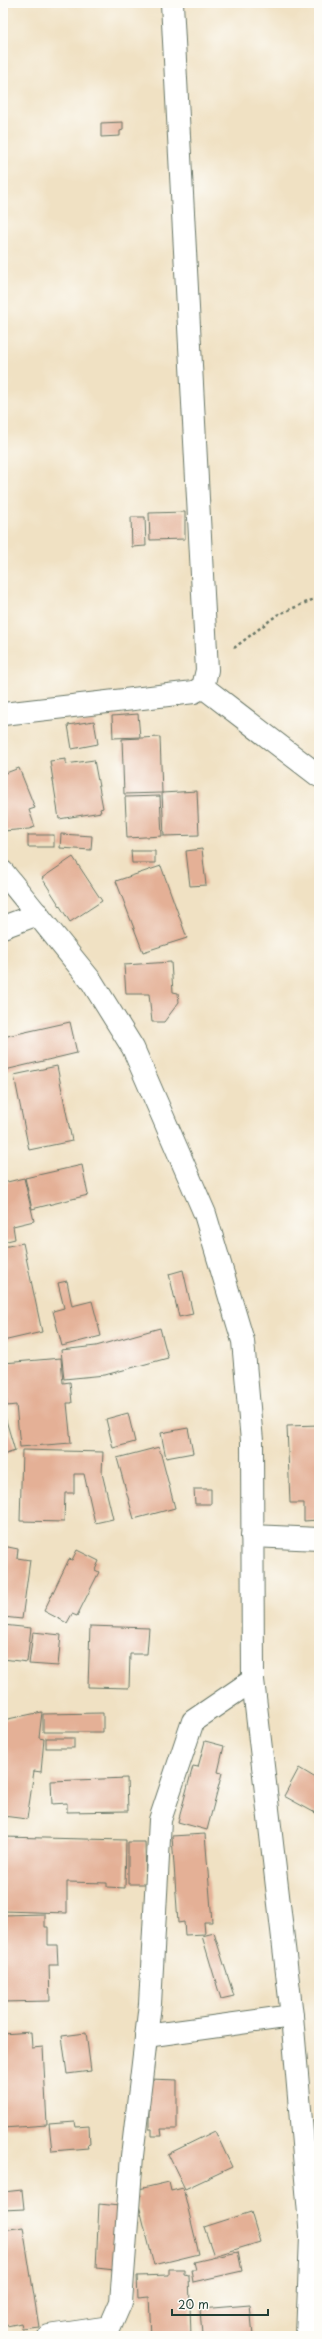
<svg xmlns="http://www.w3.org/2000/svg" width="322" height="2339" font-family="'Playpen Sans',sans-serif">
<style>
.building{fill:#e4b096}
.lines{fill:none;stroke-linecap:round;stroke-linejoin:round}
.minor-casing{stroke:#687666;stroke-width:24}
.path{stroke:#687666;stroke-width:2.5;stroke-dasharray:3 3;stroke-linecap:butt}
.minor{stroke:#fff;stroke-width:22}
</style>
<rect width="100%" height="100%" fill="#fdfcf7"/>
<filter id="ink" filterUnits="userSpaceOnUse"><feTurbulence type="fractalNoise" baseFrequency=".025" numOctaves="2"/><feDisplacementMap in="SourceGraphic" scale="8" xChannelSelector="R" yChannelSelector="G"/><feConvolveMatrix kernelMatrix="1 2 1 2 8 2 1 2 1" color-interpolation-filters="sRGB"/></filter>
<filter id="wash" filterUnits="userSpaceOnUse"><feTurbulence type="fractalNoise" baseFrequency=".012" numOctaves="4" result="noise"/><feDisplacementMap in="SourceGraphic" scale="16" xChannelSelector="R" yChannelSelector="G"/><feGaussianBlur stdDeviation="0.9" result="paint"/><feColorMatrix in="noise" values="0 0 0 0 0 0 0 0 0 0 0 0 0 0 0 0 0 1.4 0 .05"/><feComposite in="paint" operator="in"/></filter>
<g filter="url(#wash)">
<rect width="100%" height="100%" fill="#f0e1c3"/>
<g id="blocks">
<g class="building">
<path d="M123,122v8l-3,1v5l-19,1v-14z"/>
<path d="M185,512v27l-35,1 -1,-27z"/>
<path d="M131,517h14l1,29 -14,1z"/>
<path d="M138,714l2,23 -27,1 -1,-22z"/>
<path d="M94,721l4,23 -26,5 -4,-24z"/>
<path d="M160,737l2,56 -38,1 -2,-55z"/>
<path d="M66,759v5l28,-4 9,48 -3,1 1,3 -42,7 -9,-58z"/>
<path d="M3,765l3,8 13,-5 16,40 -6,2 6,17 -6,2 -26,2z"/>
<path d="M197,791l2,44 -35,1 -2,-43z"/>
<path d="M160,796l2,40 -35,2 -2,-41z"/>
<path d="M61,834l31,2 -1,14 -31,-2z"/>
<rect x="28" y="835" width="26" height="12"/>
<path d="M202,849l4,36 -16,1 -4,-35z"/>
<path d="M131,851h24v12h-23z"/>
<path d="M73,857l29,44 -32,21 -28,-44z"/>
<path d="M161,866l26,72 -44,14 -27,-71z"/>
<path d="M171,962l2,30 5,1 1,9 -15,20h-12l-3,-28h-23l-2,-29z"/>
<path d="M70,1022l7,31 -72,17 -2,-33z"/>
<path d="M57,1066l15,75 -43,9 -15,-75z"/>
<path d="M82,1165l6,30 -56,14 -7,-31z"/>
<path d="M24,1178l10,43 -21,5 2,13 -12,3v-59z"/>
<path d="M23,1243l19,89 -39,9v-94z"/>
<path d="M183,1270l10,44 -14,3 -10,-43z"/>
<path d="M67,1281l5,25 20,-5 9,35 -39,10 -9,-35 11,-3 -6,-25z"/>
<path d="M160,1328l8,30 -63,17 -41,4 -3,-29 35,-4z"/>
<path d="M61,1358l2,25 7,-1 2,21h-5l4,40 -51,4 -4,-42 -9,1 -3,-43z"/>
<path d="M3,1410l12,41 -12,4z"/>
<path d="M128,1413l7,29 -22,6 -7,-29z"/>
<path d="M319,1425v95l-15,1v-18h-14l-3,-77z"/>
<path d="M188,1428l5,25 -27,5 -5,-25z"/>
<path d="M159,1447l16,61 -41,11 -17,-61z"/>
<path d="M22,1450l81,2 -1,21 11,46 -18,4 -11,-49h-10v19h-9l-1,29 -44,-1z"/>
<path d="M194,1489h17v15h-16z"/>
<path d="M3,1546l15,3 -1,9 13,2 -8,59 -19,-2z"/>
<path d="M77,1550l22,11 -4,9 4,2 -22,44 -5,-2 -5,9 -23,-12 25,-52 3,1z"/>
<path d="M3,1625l28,3 -4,34 -24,-3z"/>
<path d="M90,1626l59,2 -2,26h-17l-1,34 -41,-1z"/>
<path d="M33,1632l28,3 -3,31 -29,-2z"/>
<path d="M42,1712l-3,26 5,1 -3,33 -7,-1 -7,48 -24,-3v-96z"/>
<path d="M103,1713v19h-60v-18z"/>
<rect x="46" y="1738" width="28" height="10"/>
<path d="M205,1741l19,5 -6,26 4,1 -15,57 -29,-8 15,-56 5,1z"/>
<path d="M299,1768l20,12v35l-35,-19z"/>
<path d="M127,1778l1,33 -61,1v-9l-15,1 -1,-23z"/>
<path d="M205,1834l7,88h-8l1,12 -20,1 -1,-13 -6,1 -6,-87z"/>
<path d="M3,1837l123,3 -1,48 -18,-1v-4l-40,-1v31l-64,-2z"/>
<path d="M128,1842h17l1,42h-18z"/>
<path d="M45,1914v13h3v18h9l1,20h-9l1,36 -47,1v-87z"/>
<path d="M214,1933l20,63 -13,3 -19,-63z"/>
<path d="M31,2032l1,16 11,-1 4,78 -44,3v-94z"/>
<path d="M86,2033l5,38 -24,3 -5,-38z"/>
<path d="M149,2079l28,1v49h-16l1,7h-10v-7h-3z"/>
<path d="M75,2122l1,5 13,-1 1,18 -3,1 1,3 -36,3 -3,-27z"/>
<path d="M215,2131l17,36 -47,22 -17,-35z"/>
<path d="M169,2182l2,9 12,-3 16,66 -45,11 -17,-68 4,-1 -2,-7z"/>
<path d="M22,2190l2,19 -21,1v-18z"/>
<path d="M99,2204l20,2 -4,64 -19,-2z"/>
<path d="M251,2212l9,30 -46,14 -10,-29z"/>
<path d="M23,2227l16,100 -17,2 -1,-6 -14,3 -4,-17v-79z"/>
<path d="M238,2252l4,19 -49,11 -2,-12h5l-2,-8z"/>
<path d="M169,2269h15v5l5,1 2,61h-40l-2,-39 -11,1 -1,-22 32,-1z"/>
<path d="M250,2305l3,31h-51l-2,-27z"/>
</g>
</g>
</g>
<g filter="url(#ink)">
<use href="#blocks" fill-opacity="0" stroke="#687666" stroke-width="1"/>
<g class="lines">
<defs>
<g id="minor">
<path d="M203,687l116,89"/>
<path d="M3,714l191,-22 9,-5 4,-17 -35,-667"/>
<path d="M3,872l89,110 41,66 72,166 38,127 9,100 1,239 39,336 19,221 -4,99"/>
<path d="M3,927l35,-13"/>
<path d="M252,1536l67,3"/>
<path d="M146,2036l146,-20"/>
<path d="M49,2336l61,-9 11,-25 11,-146 18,-152 10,-184 33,-99 60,-41"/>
</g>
</defs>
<use href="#minor" class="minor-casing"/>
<path class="path" d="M234,648l43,-33 42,-18"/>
<use href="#minor" class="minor"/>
</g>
</g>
<rect width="322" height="2339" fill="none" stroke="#fdfcf7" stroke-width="16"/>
<path d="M172 2309v6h96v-6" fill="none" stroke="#1f3d34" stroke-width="2"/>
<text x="178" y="2309" font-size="12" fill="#1f3d34" stroke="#fdfcf7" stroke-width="3" paint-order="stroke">20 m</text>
</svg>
